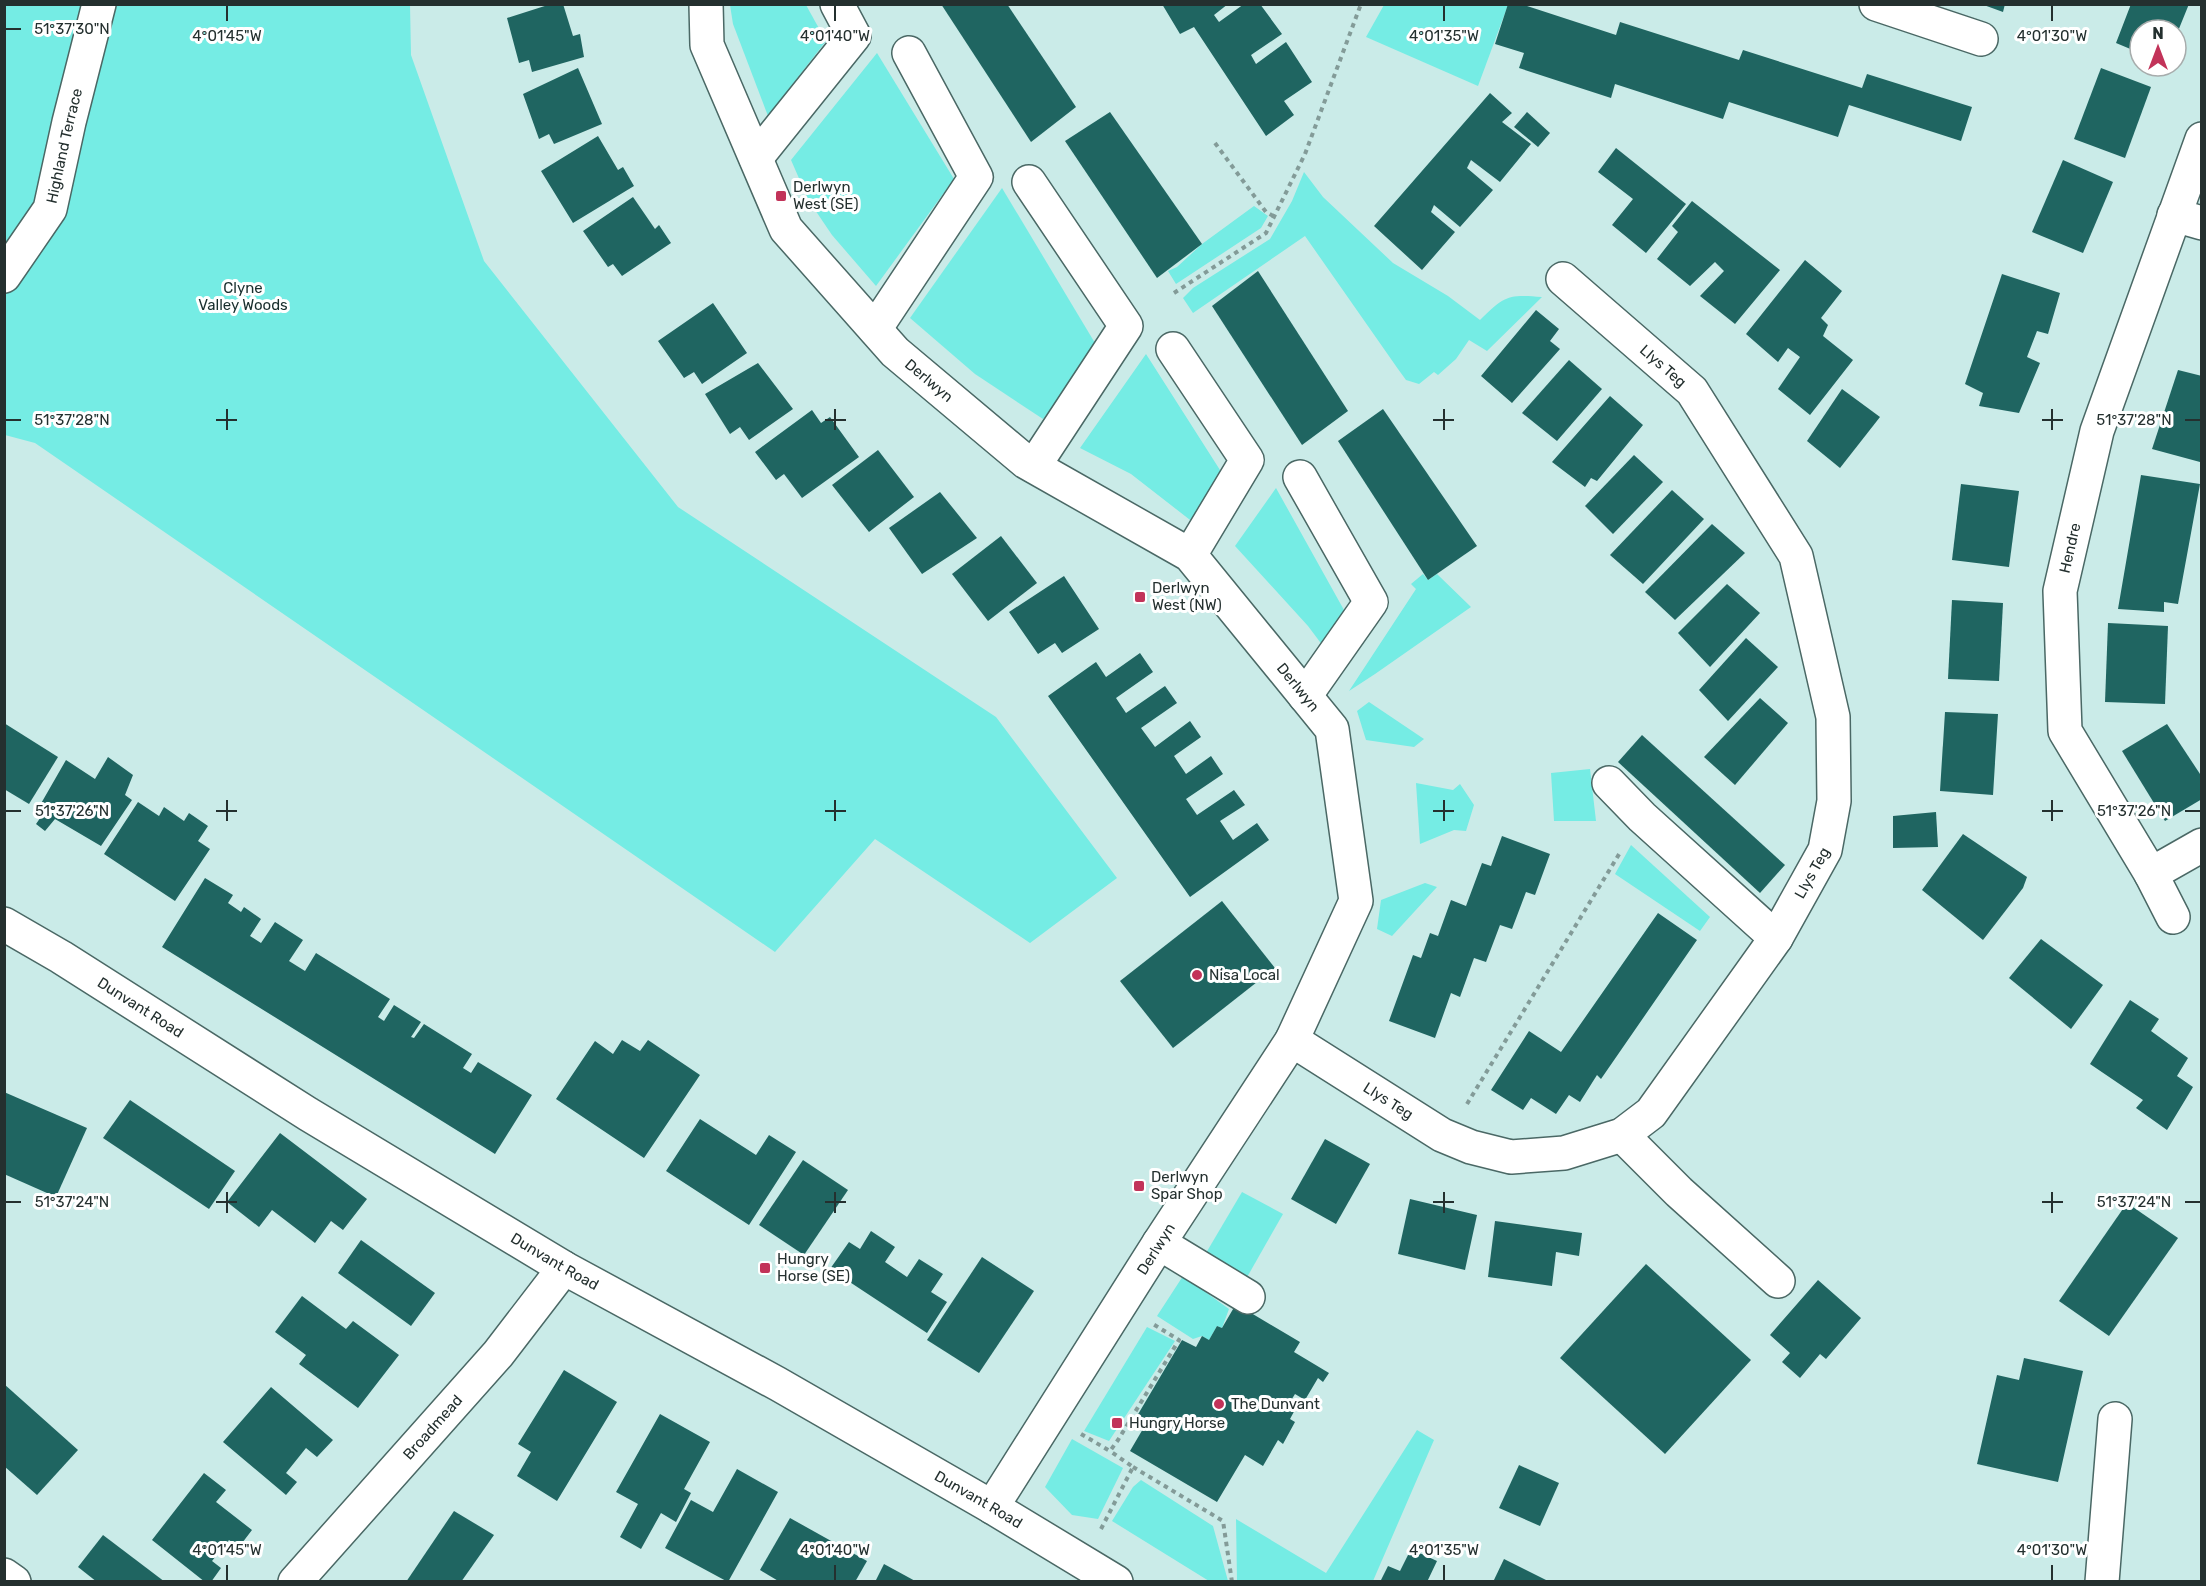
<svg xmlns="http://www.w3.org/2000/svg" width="2206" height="1586" font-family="Rubik,sans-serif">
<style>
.green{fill:#75ece4}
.building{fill:#1f6561}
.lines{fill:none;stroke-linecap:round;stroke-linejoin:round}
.minor-casing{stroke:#4a6865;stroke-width:36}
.major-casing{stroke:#4a6865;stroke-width:36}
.path{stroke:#839b98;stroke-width:4;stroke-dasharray:4.5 4.5;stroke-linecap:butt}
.minor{stroke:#fff;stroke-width:33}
.major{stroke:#fff;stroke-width:33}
.ticks{fill:none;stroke:#24302f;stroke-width:2}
.poi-dot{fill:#c23359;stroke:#fff;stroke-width:2}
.labels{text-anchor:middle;stroke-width:6;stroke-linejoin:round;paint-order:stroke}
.street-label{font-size:15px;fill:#24302f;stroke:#fff}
.poi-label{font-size:15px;fill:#24302f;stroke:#fff;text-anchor:start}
.park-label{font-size:15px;fill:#182e2d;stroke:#fff}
.ticks-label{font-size:15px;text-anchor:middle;fill:#24302f;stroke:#fff;stroke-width:6;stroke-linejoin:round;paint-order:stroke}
</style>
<rect width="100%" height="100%" fill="#caebe8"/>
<g class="green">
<path d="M4,5h406l1,50 73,206 194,246 318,210 121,161 -87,65 -155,-104 -100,113 -740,-509 -30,-8z"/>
<path d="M730,5h76l20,36 -58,75 -35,-92z"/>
<path d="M1384,5h124l-30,81 -112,-49z"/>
<path d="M877,53l77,126 -78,107 -44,-51 -23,-34 -18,-41z"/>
<path d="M1304,172l19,25 70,66 55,33 32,24c24,-24 28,-26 62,-23l-55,54 -18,-11 -13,19 -18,16 -4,-3 -15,12 -13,-4 -8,-11 -93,-133 -112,77 -10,-15 10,-10 77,-49 22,-38z"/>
<path d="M1002,188l96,160 -55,71 -68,-45 -65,-56z"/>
<path d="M1254,206l14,10 -7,12 -85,56 -8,-13 9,-4 25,-23z"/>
<path d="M1146,354l81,127 -33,42 -63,-49 -51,-26z"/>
<path d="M1276,488l73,131 -26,27 -15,-20 -73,-80z"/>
<path d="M1423,574l5,6 9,-6 34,33 -96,67 -26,17 67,-102 -5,-5z"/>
<path d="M1369,702l55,37 -10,8 -48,-7 -9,-29z"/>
<path d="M1590,769l6,52h-42l-3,-48z"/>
<path d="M1416,783l37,7 7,-6 14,21 -8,26 -12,-1 -34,14z"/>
<path d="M1631,845l79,72 -10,14 -85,-57z"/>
<path d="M1425,883l12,4 -45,49 -15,-7 4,-29z"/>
<path d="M1242,1192l41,22 -37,65 -40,-26z"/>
<path d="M1183,1276l46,33 -7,19 -5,-2 -8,14 -7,-4 -9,3 -36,-23z"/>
<path d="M1147,1327l28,14 -66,100 -25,-10z"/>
<path d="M1417,1430l17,10 -61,141h-136l-1,-62 90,54z"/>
<path d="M1072,1439l51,29 -25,51 -26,-4 -27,-28z"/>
<path d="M1141,1480l72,46 15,55h-19l-97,-60 21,-34z"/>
</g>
<g class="building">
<path d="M551,4h12l10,32 7,-2 4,23 -52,15 -3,-12 -10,3 -12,-45z"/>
<path d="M941,4h66l69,103 -45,35z"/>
<path d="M1162,4h66l-14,11 5,7 25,-18h16l22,30 -31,21 5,9 30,-22 26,40 -28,19 10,14 -28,21 -72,-109 -14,7z"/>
<path d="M1508,4h13l95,31 4,-13 119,38 4,-10 119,38 5,-14 105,33 -11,34 -112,-36 -11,32 -109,-35 -6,17 -108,-35 -4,14 -92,-30 5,-15 -29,-9z"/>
<path d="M1981,4h24l-2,8z"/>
<path d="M2131,4h58l-13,32v-6h-36v23l-24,-10z"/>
<path d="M578,68l24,56 -48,20 -5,-10 -10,5 -16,-45z"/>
<path d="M2101,68l50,19 -26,71 -51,-19z"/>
<path d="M1490,93l22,20 -10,9 29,22 -31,38 -29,-22 -4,8 26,22 -33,37 -26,-22 -3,7 24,20 -33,38 -48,-44z"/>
<path d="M1110,112l92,132 -45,34 -92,-137z"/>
<path d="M1527,112l23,21 -12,14 -24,-20z"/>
<path d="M598,136l20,34 5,-3 11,19 -61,37 -32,-52z"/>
<path d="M1616,148l70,56 -40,49 -34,-28 21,-26 -35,-27z"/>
<path d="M2063,160l50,22 -30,71 -51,-21z"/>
<path d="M633,197l22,32 4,-4 12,18 -49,33 -9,-12 -5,3 -25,-36z"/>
<path d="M1692,201l88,69 -45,54 -35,-28 24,-25 -9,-9 -25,24 -33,-27 21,-27 -6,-6z"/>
<path d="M1805,260l37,31 -21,27 7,7 -5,11 30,24 -43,55 -32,-26 22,-32 -12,-9 -10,14 -32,-28z"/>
<path d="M1258,271l90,140 -46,34 -90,-139z"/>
<path d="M2002,274l58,19 -12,41 -11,-3 -10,26 13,6 -21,50 -40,-7 4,-13 -18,-9z"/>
<path d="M713,303l34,50 -45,31 -8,-12 -10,6 -26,-37z"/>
<path d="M1536,310l23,19 -9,12 10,8 -48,54 -31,-27z"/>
<path d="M1569,360l33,29 -45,52 -35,-28z"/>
<path d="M758,363l35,46 -44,31 -9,-13 -10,7 -25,-40z"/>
<path d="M2178,370l24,6v81l-2,5 -48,-13z"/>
<path d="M1842,389l38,28 -40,51 -33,-27z"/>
<path d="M1610,396l33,29 -46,56 -6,-3 -6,9 -33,-25z"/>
<path d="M1383,409l94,137 -49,34 -90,-139z"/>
<path d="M812,410l9,13 9,-6 29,40 -57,41 -18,-24 -8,6 -21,-28z"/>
<path d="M878,450l36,47 -45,35 -37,-47z"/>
<path d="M1634,455l29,27 -50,52 -28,-28z"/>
<path d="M2141,475l59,9 -22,120 -14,-2v10l-46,-3z"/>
<path d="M1961,484l58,7 -10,76 -57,-7z"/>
<path d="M1672,490l32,29 -61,65 -33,-29z"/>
<path d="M940,492l37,46 -55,36 -33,-46z"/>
<path d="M1712,524l33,29 -70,67 -30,-28z"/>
<path d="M1001,536l36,47 -49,38 -36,-47z"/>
<path d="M1064,576l35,53 -37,24 -7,-10 -17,11 -29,-42z"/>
<path d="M1727,584l33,29 -50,54 -32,-34z"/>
<path d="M1952,600l51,3 -4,78 -51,-2z"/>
<path d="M2108,623l60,3 -3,78 -60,-2z"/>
<path d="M1746,638l32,29 -50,54 -29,-31z"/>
<path d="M1140,653l13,19 -37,26 10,15 39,-27 12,17 -36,25 14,19 35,-26 11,16 -27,19 12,18 25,-18 12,18 -37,25 11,16 37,-25 11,15 -25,16 13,19 24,-17 12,17 -79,57 -142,-201 48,-34 10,15z"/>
<path d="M1760,698l28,25 -53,62 -31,-28z"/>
<path d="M1945,712l53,2 -5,81 -53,-4z"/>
<path d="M4,723l54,34 -29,47 -25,-15z"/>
<path d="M2167,724l35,53v22l-37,22 -43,-70z"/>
<path d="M1642,735l143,130 -25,28 -142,-131z"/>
<path d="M108,757l25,18 -8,20 7,5 -31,46 -46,-27 -10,12 -9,-7 9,-13 -6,-4 27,-47 29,19z"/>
<path d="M138,802l21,14 5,-9 20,14 5,-8 19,13 -10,15 12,8 -35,52 -71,-47z"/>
<path d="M1936,812l2,35 -45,1v-32z"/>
<path d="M1963,834l64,43 -4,11 -40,52 -61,-50z"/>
<path d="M1502,836l48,18 -15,41 -9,-3 -14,37 -12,-4 -14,37 -12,-4 -14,39 -9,-4 -16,45 -46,-17 24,-66 8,3 9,-25 8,3 13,-36 15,6 16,-43 9,3z"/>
<path d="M205,878l28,17 -5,8 13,9 3,-5 17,12 -11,17 11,7 14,-21 28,18 -14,21 16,10 11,-18 74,46 -12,18 6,4 10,-16 27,17 -10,15 3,1 10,-14 48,30 -9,14 8,5 7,-11 54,33 -37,59 -333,-207z"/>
<path d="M1222,901l53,67 -102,80 -53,-67z"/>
<path d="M1658,913l39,27 -96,139 -4,-4 -17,27 -11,-7 -13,19 -25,-16 -8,12 -32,-20 38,-59 32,21z"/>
<path d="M2041,939l62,46 -32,44 -62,-51z"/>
<path d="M2130,1000l29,19 -8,12 37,27 -11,18 16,11 -26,43 -31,-22 7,-8 -53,-36z"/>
<path d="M622,1040l18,11 8,-11 52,35 -56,83 -88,-59 39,-58 18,13z"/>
<path d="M4,1092l83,36 -31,69 -52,-23z"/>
<path d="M130,1100l105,71 -26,38 -106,-71z"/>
<path d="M700,1119l56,36 13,-20 27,17 -47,73 -83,-54z"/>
<path d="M280,1133l87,66 -24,31 -12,-9 -16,22 -43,-33 -13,17 -32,-25z"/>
<path d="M1325,1139l45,25 -34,60 -45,-25z"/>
<path d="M803,1160l45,30 -44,65 -45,-30z"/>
<path d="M1410,1199l67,16 -12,55 -67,-16z"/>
<path d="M2127,1203l51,35 -69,98 -50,-35z"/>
<path d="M1495,1221l87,12 -3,23 -23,-4 -4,34 -64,-9z"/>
<path d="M871,1231l24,16 -10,15 22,15 12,-18 24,15 -12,18 16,10 -20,31 -97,-64 19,-27 11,7z"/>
<path d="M361,1240l74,53 -24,33 -73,-53z"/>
<path d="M982,1257l52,34 -55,82 -52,-33z"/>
<path d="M1646,1264l105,96 -86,94 -105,-96z"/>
<path d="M1818,1280l43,38 -35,41 -6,-5 -20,24 -18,-16 8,-9 -20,-18z"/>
<path d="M302,1296l44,33 7,-8 46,34 -41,53 -59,-44 7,-9 -31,-23z"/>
<path d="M1236,1304l64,38 -6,10 35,21 -6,9 -5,-4 -13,22 -10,-6 -5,8 7,4 -7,13 5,3 -12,22 -5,-4 -15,26 -18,-11 -28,47 -87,-51 17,-29 -10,-6 45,-76 14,7 6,-11 7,4 8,-14 5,2z"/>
<path d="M2024,1358l59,13 -25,111 -81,-18 20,-89 22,5z"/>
<path d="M564,1370l53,32 -60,99 -40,-25 14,-24 -13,-8z"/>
<path d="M4,1384l74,66 -41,45 -33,-29z"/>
<path d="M271,1387l62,53 -16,17 -11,-9 -20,25 11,9 -11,13 -63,-53z"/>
<path d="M660,1414l50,28 -26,47 7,4 -15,29 -15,-9 -20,36 -21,-12 18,-33 -22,-12z"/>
<path d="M1519,1465l40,18 -19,43 -41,-18z"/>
<path d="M737,1469l41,23 -50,90 -63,-34 26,-48 22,12z"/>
<path d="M204,1473l22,17 -10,12 36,28 -13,17 -10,-7 -17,21 9,7 -10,14h-6l-53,-42z"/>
<path d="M454,1511l40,24 -33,47h-55z"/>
<path d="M790,1518l77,43 -12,21h-75l-20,-12z"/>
<path d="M103,1535l62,47h-68l-19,-15z"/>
<path d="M1411,1549l26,12 -10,21h-47l8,-16 12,5z"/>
<path d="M1504,1559l46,23h-57z"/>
<path d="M884,1564l33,18h-42z"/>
</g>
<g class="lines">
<defs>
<g id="minor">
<path id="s1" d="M706,4l1,41 79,184 109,123 131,110 164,93 142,174 24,172 -64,139 -133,203 -167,264"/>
<path d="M1876,4l105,35"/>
<path d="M2202,139l-105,292 -37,160 5,140 86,143 51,-29"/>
<path d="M756,158l98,-122 -17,-32"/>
<path d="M1029,182l97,144 -92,140"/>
<path d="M2174,215l28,8"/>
<path id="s2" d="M4,276l46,-67 19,-87 30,-118"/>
<path d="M875,329l101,-152 -67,-124"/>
<path d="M1173,349l74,111 -57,95"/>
<path d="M1300,477l71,125 -66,94"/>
<path d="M1609,783l33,34 134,121"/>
<path d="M2151,874l22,43"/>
<path id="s3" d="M1292,1040l150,95 29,12 40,10 53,-4 58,-18 29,-22 125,-175 49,-88 9,-49 -1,-84 -37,-161 -104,-165 -129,-112"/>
<path d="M1622,1135l57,57 99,89"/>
<path d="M1159,1243l89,54"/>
<path d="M4,1575l10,7"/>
<path id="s4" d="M295,1582l203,-228 66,-86"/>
<path d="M2102,1582l13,-163"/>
</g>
<g id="major">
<path id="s5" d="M4,924l57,33 247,157 256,154 214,116 214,123 124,75"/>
</g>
</defs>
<use href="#minor" class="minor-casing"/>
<use href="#major" class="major-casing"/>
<g class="path">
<path d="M1215,143l51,69 9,5"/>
<path d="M1174,293l92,-60 39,-79 56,-150"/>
<path d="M1467,1104l154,-253"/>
<path d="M1081,1434l29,17 8,-11 61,-100 -26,-16"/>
<path d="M1133,1467l90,54 9,61"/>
<path d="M1101,1529l32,-62 -23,-16"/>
</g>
<use href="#minor" class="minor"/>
<use href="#major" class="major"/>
</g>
<path class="ticks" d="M227,6v15M835,6v15M1444,6v15M2052,6v15M6,29h15M227,409v21M835,409v21M1444,409v21M2052,409v21M6,420h15M216,420h21M825,420h21M1433,420h21M2042,420h21M2185,420h15M227,800v21M835,800v21M1444,800v21M2052,800v21M6,811h15M216,811h21M825,811h21M1433,811h21M2042,811h21M2185,811h15M227,1192v21M835,1192v21M1444,1192v21M2052,1192v21M6,1202h15M216,1202h21M825,1202h21M1433,1202h21M2042,1202h21M2185,1202h15M227,1565v15M835,1565v15M1444,1565v15M2052,1565v15"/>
<g class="poi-dot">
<rect x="775" y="190" width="12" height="12" rx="3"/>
<rect x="1134" y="591" width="12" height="12" rx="3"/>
<circle cx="1197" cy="975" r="6"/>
<rect x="1133" y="1180" width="12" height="12" rx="3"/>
<rect x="759" y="1262" width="12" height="12" rx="3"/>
<circle cx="1219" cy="1404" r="6"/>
<rect x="1111" y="1417" width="12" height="12" rx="3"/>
</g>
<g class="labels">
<g class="street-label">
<text dy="5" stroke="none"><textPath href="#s2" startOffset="146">Highland Terrace</textPath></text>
<text transform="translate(1663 366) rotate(41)" y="5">Llys Teg</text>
<text dy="5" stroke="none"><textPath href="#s1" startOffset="450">Derlwyn</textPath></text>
<text transform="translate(2070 548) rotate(-77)" y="5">Hendre</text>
<text dy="5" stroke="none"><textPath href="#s1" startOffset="936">Derlwyn</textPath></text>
<text dy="5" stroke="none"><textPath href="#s3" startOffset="690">Llys Teg</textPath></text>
<text dy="5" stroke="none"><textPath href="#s5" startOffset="160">Dunvant Road</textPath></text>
<text dy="5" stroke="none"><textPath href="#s3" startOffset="114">Llys Teg</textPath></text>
<text transform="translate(1156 1249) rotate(-58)" y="5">Derlwyn</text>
<text dy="5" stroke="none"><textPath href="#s5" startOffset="646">Dunvant Road</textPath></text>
<text dy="5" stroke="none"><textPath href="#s4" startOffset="207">Broadmead</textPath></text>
<text dy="5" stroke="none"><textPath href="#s5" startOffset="1132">Dunvant Road</textPath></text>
</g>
<g class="poi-label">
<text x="793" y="192">Derlwyn<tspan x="793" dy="17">West (SE)</tspan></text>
<text x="1152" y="593">Derlwyn<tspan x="1152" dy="17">West (NW)</tspan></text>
<text x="1209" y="980">Nisa Local</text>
<text x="1151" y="1182">Derlwyn<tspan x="1151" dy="17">Spar Shop</tspan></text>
<text x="777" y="1264">Hungry<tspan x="777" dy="17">Horse (SE)</tspan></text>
<text x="1231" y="1409">The Dunvant</text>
<text x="1129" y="1428">Hungry Horse</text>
</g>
<g class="park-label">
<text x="243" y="293">Clyne<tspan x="243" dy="17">Valley Woods</tspan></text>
</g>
</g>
<g class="ticks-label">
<text x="72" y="34">51°37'30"N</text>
<text x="227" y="41">4°01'45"W</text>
<text x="835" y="41">4°01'40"W</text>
<text x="1444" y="41">4°01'35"W</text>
<text x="2052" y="41">4°01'30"W</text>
<text x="72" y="425">51°37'28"N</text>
<text x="2134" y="425">51°37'28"N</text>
<text x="72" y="816">51°37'26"N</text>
<text x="2134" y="816">51°37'26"N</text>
<text x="72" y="1207">51°37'24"N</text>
<text x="2134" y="1207">51°37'24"N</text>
<text x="227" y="1555">4°01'45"W</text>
<text x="835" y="1555">4°01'40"W</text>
<text x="1444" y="1555">4°01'35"W</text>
<text x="2052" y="1555">4°01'30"W</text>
</g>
<rect width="2206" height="1586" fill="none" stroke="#24302f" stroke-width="12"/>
<g transform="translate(2158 48)"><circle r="28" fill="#ffffff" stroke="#a7acac" stroke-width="1.5"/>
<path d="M0-4.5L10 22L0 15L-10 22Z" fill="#c23359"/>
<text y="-9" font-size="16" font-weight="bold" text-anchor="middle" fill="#24302f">N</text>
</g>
</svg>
